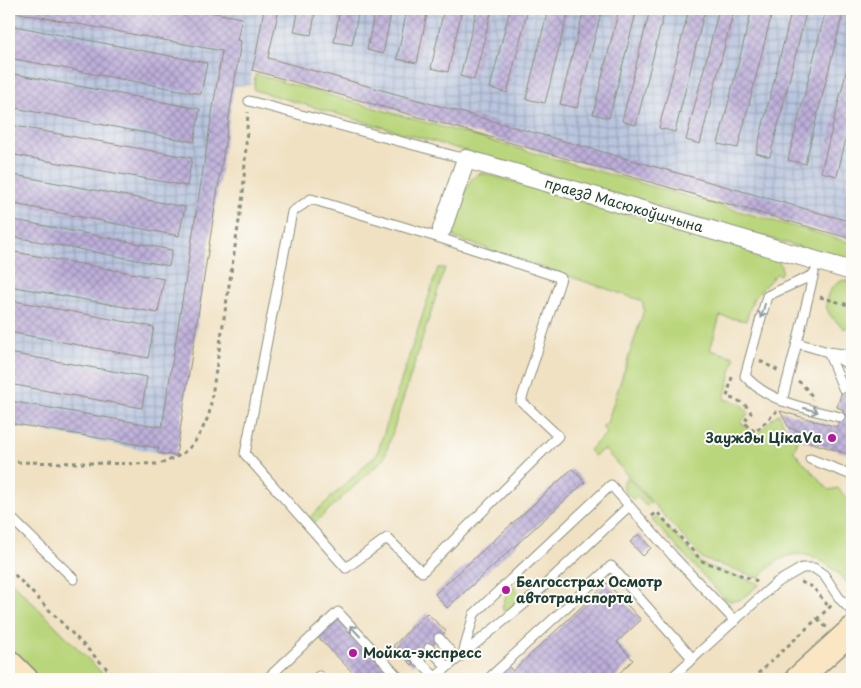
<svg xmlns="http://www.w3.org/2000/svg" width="861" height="688" font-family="'Playpen Sans',sans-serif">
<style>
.industrial{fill:url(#industrial-grid)}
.grass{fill:#bad67c;stroke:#6c8a58}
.building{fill:url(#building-cross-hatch)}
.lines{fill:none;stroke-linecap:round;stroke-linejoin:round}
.lane-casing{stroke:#888f7b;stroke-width:11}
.street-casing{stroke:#888f7b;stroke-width:20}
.secondary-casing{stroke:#888f7b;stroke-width:28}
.path{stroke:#888f7b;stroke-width:3;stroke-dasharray:4 4;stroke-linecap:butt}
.lane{stroke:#fff;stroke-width:9}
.street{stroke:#fff;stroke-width:18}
.secondary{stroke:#fbe6c4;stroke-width:25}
.oneway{stroke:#8f9e9a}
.poi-dot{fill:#b5179e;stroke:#fdfcf7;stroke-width:2}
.labels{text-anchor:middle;stroke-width:4;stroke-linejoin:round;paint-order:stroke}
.street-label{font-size:14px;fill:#1f3d34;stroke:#fdfcf7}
.poi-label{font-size:14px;font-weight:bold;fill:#1f3d34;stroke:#fdfcf7;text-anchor:start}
</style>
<defs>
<pattern id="industrial-grid" width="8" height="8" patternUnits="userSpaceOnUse" patternTransform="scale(1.25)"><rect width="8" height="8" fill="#b9c5de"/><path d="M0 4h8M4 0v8" fill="none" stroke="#96a1b5"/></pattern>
<pattern id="building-cross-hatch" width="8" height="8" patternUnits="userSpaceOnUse" patternTransform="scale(1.25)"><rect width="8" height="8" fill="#bdaed9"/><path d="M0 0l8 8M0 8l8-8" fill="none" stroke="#998fb1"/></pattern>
</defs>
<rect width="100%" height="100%" fill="#fdfcf7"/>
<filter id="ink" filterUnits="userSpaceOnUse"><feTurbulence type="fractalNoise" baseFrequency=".02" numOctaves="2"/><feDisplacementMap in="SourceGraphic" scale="10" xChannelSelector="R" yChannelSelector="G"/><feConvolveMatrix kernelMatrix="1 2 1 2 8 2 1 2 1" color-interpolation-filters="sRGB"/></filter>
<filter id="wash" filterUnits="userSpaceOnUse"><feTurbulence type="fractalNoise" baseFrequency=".0096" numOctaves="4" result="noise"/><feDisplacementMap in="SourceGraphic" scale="20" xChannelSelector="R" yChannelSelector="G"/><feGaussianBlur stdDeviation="1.12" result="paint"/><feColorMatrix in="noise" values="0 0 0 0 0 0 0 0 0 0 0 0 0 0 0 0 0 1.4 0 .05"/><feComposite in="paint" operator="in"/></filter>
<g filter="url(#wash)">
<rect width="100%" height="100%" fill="#f0e1c2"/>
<path class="industrial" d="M9,9h843v231l-600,-170 -1,15 -17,1 -58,370 -167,-31z"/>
<g class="grass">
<path d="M255,74l597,169v19l-598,-172z"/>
<path d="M483,173l291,84c6,6 10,10 6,18l-4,-1 -23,25 -7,22 -26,-5 -10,34 25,7 -11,42 17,5 7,8 -1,3 -6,7 14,14 20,-20 4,-2 8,17 13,3 -6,18 35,38 9,-2 14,17v59l-5,19c-18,-20 -43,-40 -71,-21 -6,4 -11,11 -17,16l-56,-19 -99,-110 -10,7 -5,-6 18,-17 -5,-6 5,-4 37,-113 -1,-6 -3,-4 -185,-62 -3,-5 1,-6 16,-45 8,-8z"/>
<path d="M438,268h7l-61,191 -75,69 -3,-7 71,-67z"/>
<path d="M844,280l8,2v41l-7,6c-5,-4 -11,-9 -15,-14 -9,-14 -1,-30 14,-35z"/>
<path d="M627,477l24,26 -5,3 -9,-9 -4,3 -9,-10 -1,-7z"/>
<path d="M654,517h4l44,47 58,20 -20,16 -10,1 -7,-4 -72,-78z"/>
<path d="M9,579l99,100h-74l-25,-26z"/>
<path d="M513,586l10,12 -19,14 -2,-5 7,-18z"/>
</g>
<g id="blocks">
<g class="building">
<path d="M9,9h185l48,9 -5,22 4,1 -65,415 -18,-3 1,-5 -150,-25v-22l153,26 60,-376 -213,-40z"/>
<path d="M264,9h15l-11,49 584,164v17l-600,-169 4,-16z"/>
<path d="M299,9h17l-5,26 -17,-3z"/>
<path d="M340,9h19l-7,36 -18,-3z"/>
<path d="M375,9h17l-9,45 -16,-4z"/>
<path d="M407,9h21l-11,54 -20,-4z"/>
<path d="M444,9h18l-14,63 -17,-4z"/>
<path d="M477,9h15l-18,71 -14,-4z"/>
<path d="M510,9h18l-21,84 -17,-5z"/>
<path d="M548,9h21l-24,94 -19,-4z"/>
<path d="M584,9h18l-25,99 -17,-4z"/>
<path d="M619,9h18l-28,109 -16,-4z"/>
<path d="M650,9h15l-29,116 -14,-4z"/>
<path d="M689,9h16l-30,123 -16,-4z"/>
<path d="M719,9h15l-34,135 -14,-4z"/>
<path d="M752,9h21l-35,139 -20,-4z"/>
<path d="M792,9h15l-37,148 -14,-4z"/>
<path d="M826,9h18l-39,155 -17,-4z"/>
<path d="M9,25l198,38 -6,31 -192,-36z"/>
<path d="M852,49v65l-15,62 -16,-4z"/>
<path d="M9,73l191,36 -6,33 -185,-35z"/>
<path d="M9,125l183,33 -5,28 -178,-32z"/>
<path d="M9,174l176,33 -6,29 -170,-33z"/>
<path d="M9,219l163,31 -3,16 -160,-30z"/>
<path d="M9,251l155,28 -6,34 -149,-27z"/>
<path d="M9,300l145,27 -6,31 -139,-26z"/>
<path d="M9,353l138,24 -5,31 -133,-24z"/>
<path d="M852,378v42l-3,10 3,1v24l-50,-15 3,-7 -16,-5 -9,-17 57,16 7,-17 -7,-3 6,-19z"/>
<path d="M572,469l13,13 -138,126 -12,-14z"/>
<path d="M639,534l12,14 -8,8 -13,-14z"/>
<path d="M607,583l34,37 -24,22 16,18 -20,19h-121l15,-14 6,6z"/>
<path d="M427,613l19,18 -34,34 -19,-19z"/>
<path d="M337,615l52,57 -8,7h-22l-44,-45z"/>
</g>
</g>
</g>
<g filter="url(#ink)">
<use href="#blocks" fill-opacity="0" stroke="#888f7b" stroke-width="1"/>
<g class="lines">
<defs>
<g id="lane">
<path d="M249,101l217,58"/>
<path d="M311,199l129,39 121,40 -40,123 37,35 -136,136 -35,-34 -41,30 -101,-114 47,-242z"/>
<path d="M814,273l-17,70 31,9 24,3"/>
<path d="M813,275l-46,21 -22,80c23,26 63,33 95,41"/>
<path d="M828,352l15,36"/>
<path d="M830,353l22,14"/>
<path d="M782,401l15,-58"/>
<path d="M810,459l42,16"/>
<path d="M9,516l65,63"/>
<path d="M439,638l18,21"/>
<path d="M429,648l18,19"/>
<path d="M463,654l66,-54 100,-94"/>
<path d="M417,659l18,18"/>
<path d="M267,679l71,-67 62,67"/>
<path d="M316,679l3,-3"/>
<path d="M433,679l30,-25 11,-40 137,-129 62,71 62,65"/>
<path d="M488,679l123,-113 82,93"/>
<path d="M670,679l106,-96 26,-15h12l10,7 16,24 12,12"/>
</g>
<path id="street" d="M442,229l24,-70 386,112"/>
<g id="secondary">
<path d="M9,663l16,16"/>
<path d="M798,679l54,-49"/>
</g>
</defs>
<use href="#lane" class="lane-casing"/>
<use href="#street" class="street-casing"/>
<use href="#secondary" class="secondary-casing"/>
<g class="path">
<path d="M820,297l32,9"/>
<path d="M760,361l19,10"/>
<path d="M732,377l-5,20c10,3 19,5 24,16l-7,9 11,10 22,-21"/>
<path d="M798,381l4,3 11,13 -1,2"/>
<path d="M9,462l150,2c31,-10 37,-21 50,-49l34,-220 5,-83"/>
<path d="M652,516l5,-4 45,49 58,21"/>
<path d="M9,569l108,110"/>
<path d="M801,582l12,5 15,19"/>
<path d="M848,589l1,1 3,-12"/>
<path d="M818,619l9,9"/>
<path d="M752,679l80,-74"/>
</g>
<use href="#lane" class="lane"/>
<use href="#street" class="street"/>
<use href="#secondary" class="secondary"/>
</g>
<defs><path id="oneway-shaft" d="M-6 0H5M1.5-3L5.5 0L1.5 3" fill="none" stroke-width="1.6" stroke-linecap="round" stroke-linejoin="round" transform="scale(1.25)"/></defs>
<g class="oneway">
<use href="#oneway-shaft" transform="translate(763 311) rotate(105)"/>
<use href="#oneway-shaft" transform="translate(811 410) rotate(15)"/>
<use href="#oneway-shaft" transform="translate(355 631) rotate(-133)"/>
</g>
</g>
<g class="poi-dot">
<circle cx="832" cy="438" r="5"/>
<circle cx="506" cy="590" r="5"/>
<circle cx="353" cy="653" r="5"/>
</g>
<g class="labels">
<g class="street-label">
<text transform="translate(624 205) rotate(16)" y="5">праезд Масюкоўшчына</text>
</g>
<g class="poi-label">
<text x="822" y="443" text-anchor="end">Заужды ЦікаVа</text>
<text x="516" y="587">Белгосстрах Осмотр<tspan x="516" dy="16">автотранспорта</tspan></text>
<text x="363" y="658">Мойка-экспресс</text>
</g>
</g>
<rect width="861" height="688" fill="none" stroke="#fdfcf7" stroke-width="30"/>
</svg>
